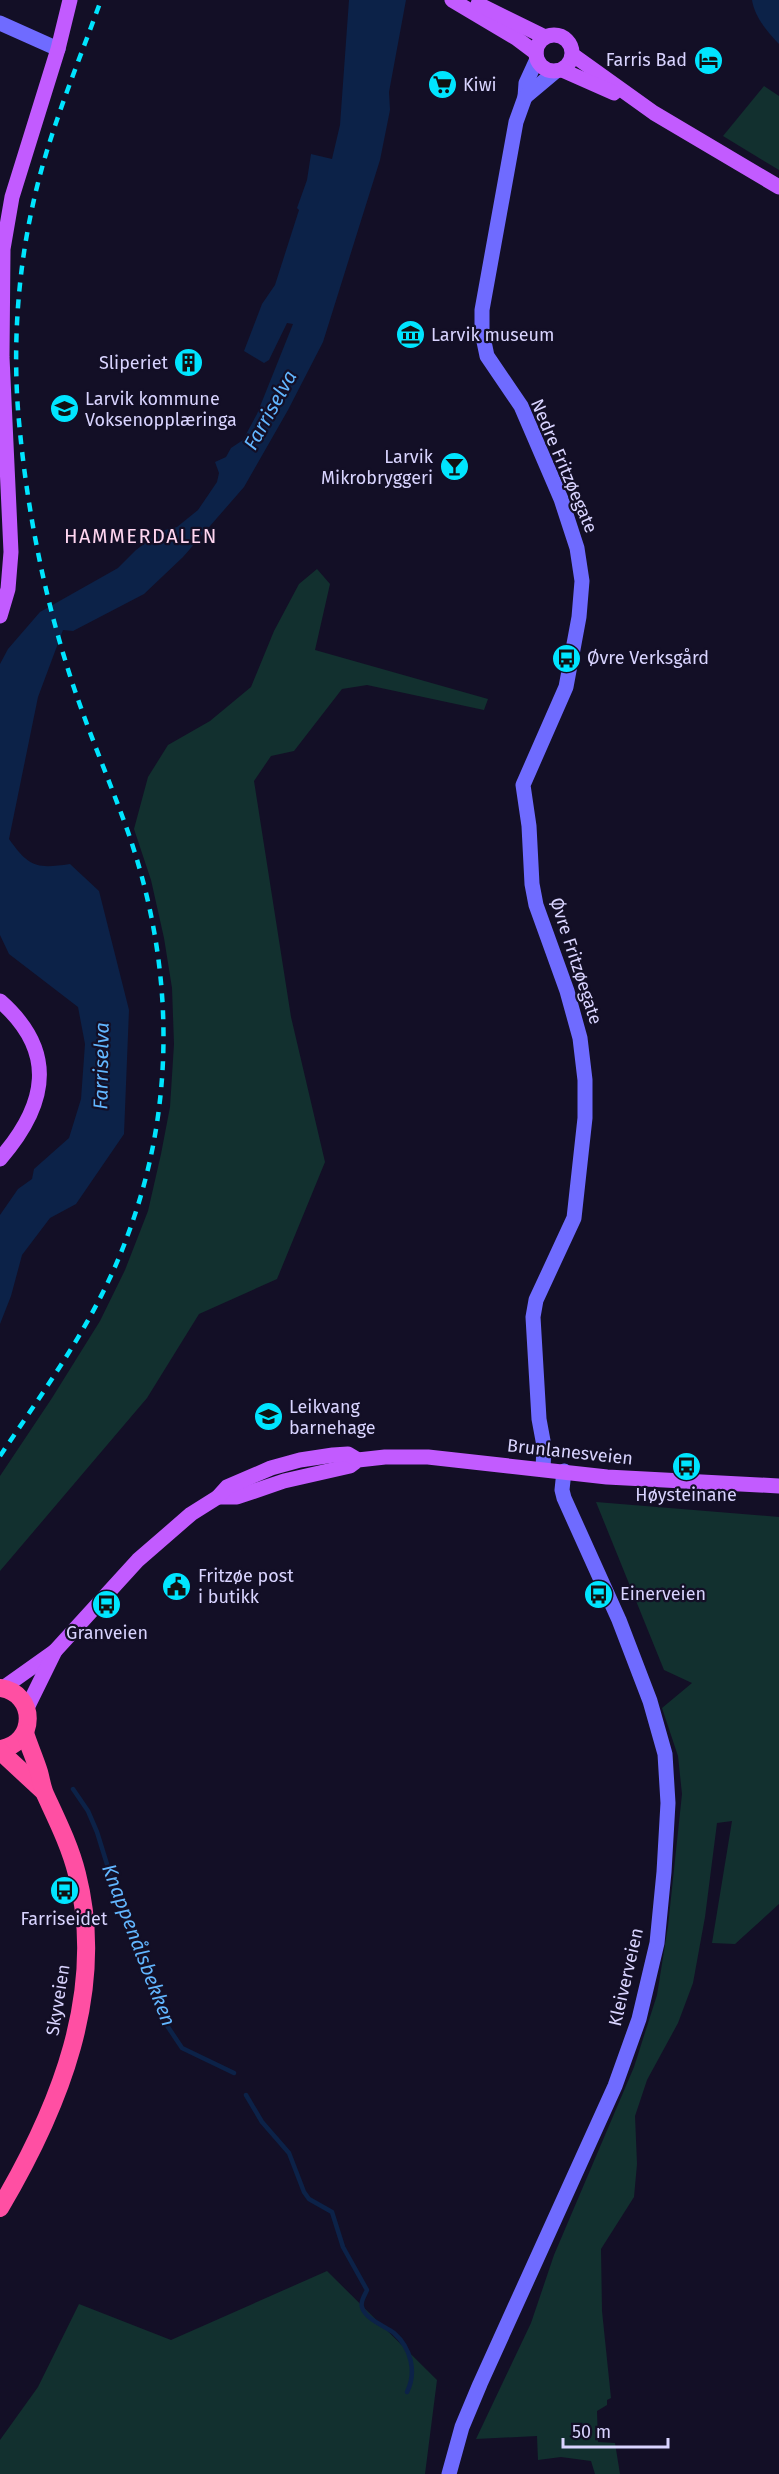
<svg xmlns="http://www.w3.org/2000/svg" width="779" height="2474" font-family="'Fira Sans',sans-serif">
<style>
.green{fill:#12302f}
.water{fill:#0c2248}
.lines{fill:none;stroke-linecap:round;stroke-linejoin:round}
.stream{stroke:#0c2248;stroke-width:4.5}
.secondary{stroke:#6f6bff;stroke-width:15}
.primary{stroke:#c25bff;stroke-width:15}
.highway{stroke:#ff4fa3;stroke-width:18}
.rail{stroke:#00e5ff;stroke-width:4.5;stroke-dasharray:9 8;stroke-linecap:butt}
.labels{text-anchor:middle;stroke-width:4.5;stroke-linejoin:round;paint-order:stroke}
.poi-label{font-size:18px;fill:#d9d4ff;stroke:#130f26;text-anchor:start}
.street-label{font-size:18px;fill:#d9d4ff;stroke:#130f26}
.water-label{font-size:20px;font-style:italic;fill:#62b6ff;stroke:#130f26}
.neighbourhood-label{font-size:20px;letter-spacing:1.5px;fill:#ffd6f0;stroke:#130f26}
</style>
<rect width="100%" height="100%" fill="#130f26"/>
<g class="green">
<path d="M764,86l15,10v74l-56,-34z"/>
<path d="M317,569l13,15 -15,66 173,49 -4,11 -117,-25 -25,4 -48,62 -23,5 -17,25 37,236 34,145 -48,117 -78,35 -52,84 -147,173v-95l52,-78 48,-77 25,-51 23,-59 13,-57 9,-47 4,-63 -2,-56 -8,-50 -13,-58 -17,-51 14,-52 20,-32 42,-24 41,-34 23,-56 25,-47z"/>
<path d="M596,1502l183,15v387l-44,40 -23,-1 20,-122 -15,2 -12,94 -12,66 -15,40 -31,57 -12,36 2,48 -3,33 -33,52 1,62 9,87 -4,2v5l-10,6 1,31 17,1 5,31h-25l-4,-13 -30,-4 -23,3 -1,-24 -61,3 55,-116 23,-68 80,-188 23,-72 11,-69 14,-132 -4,-38 -16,-48 30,-25 -28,-13z"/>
<path d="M327,2271l110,109 -12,94h-425v-34l38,-53 41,-83 92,36z"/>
</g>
<g class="water">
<path d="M349,0h57l-17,92 1,18 -10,50 -57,182 -35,68 -44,77 -61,70 -39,37 -71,37 -10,-1 -25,67 -29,142c20,28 27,30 61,25l29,27 30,119 -5,124 -48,70 -26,14 -28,37 -11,41 -11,28v-109l18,-26 14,-10 2,-10 35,-31 12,-39 4,-55 -7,-37 -69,-53 -9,-19v-271l8,-15 32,-37 78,-44 18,-18 25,-19 16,-4 21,-17 19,-28 2,-9 -4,-11 11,-5 5,-9 12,-8 14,-26 36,-90 -6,-1 -18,37 -5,3 -20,-12 18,-47 13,-19 24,-75 -2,-2 10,-28 4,-26 21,5 8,-34z"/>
<path d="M752,0h27v44c-12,-13 -24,-26 -27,-44z"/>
</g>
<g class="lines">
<g class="stream">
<path d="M73,1789l15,22 9,21 27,87 40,102 18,27 52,25"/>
<path d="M246,2095l16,27 27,31 15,39 5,7 23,13 11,35 24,43c-2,5 -7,11 -5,17 3,12 23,19 32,26 17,15 23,39 13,59"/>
</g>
<g class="secondary">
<path d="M0,23l58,26"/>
<path d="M537,59l-11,24 -1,14 -9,25 -34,188v22l5,24 34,50 40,93 16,49 5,33 -3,36 -13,70 -43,98 6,41 3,58 4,21 31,86 13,47 5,42v38l-11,100 -38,82 -3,17 6,102 5,27 -1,23"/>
<path d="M525,97l31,-26"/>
<path d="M449,2474l13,-47 18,-43 135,-298 24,-67 18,-76 7,-71 4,-69 -3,-49 -15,-53 -31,-81 -55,-122 -2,-8 2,-19"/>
</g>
<g class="primary">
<path d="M452,0l64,38 20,15"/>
<path d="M478,4l67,33"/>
<circle cx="554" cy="53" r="18"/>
<path d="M573,55l81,58 125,74"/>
<path d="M562,70l52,23"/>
<path d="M0,616l8,-27 3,-37 -9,-195 1,-108 9,-52 46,-148 12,-49"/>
<path d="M0,1001c58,51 47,104 0,158"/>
<path d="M218,1497h19l47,-16 66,-15 8,-6 27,-3h43l179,20 172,9"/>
<path d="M3,1688l52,-37"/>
<path d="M27,1708l28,-57 83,-91 53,-46 27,-17 9,-10 44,-19 29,-8 33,-5 15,-1 10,6"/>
</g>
<g class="highway">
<path d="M0,1688c37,5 37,56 0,61"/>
<path d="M0,1751l42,39"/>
<path d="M0,2208c59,-100 107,-217 77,-334 -7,-28 -20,-54 -32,-80 -3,-7 -4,-15 -6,-22 -4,-13 -10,-26 -14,-39"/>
</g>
<path class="rail" d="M0,1456c47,-70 98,-139 127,-219 50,-132 47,-273 1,-405 -20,-56 -44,-110 -61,-166 -26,-83 -42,-170 -49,-256 -5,-68 0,-139 15,-206 15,-70 44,-137 68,-204"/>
</g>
<defs>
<symbol id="hotel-disc" viewBox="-11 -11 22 22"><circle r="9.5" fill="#00e5ff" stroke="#130f26"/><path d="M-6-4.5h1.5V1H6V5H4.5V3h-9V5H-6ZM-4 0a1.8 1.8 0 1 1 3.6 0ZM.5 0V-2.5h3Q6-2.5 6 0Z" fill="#111"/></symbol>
<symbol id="supermarket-disc" viewBox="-11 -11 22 22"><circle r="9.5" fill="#00e5ff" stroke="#130f26"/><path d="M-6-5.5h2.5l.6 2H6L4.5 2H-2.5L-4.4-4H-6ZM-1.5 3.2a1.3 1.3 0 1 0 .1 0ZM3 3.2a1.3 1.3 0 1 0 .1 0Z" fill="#111"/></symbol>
<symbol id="museum-disc" viewBox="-11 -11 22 22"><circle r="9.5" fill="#00e5ff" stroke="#130f26"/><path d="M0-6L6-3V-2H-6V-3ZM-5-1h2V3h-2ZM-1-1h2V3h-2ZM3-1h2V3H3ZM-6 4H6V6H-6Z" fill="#111"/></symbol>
<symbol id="building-disc" viewBox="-11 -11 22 22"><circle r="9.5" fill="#00e5ff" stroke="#130f26"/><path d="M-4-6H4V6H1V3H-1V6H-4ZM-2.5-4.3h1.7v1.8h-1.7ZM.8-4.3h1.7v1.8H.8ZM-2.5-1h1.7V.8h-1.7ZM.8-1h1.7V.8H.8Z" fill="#111"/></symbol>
<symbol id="school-disc" viewBox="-11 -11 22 22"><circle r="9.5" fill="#00e5ff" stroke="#130f26"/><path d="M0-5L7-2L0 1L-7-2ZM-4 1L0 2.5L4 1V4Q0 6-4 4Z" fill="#111"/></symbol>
<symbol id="bar-disc" viewBox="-11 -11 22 22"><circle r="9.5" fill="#00e5ff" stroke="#130f26"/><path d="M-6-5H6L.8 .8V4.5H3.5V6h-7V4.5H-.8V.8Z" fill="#111"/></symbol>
<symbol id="bus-disc" viewBox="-11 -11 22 22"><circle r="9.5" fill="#00e5ff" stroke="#130f26"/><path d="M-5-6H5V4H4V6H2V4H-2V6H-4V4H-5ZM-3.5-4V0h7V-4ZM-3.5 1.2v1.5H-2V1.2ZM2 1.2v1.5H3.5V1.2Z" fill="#111"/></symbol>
<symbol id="civic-disc" viewBox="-11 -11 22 22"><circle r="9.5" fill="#00e5ff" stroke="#130f26"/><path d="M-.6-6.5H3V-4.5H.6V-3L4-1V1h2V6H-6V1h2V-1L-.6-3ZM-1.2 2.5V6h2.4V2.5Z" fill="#111"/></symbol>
</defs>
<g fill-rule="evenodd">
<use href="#hotel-disc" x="692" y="44" width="33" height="33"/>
<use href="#supermarket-disc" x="426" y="68" width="33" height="33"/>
<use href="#museum-disc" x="394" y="318" width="33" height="33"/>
<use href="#building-disc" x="172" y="346" width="33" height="33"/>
<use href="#school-disc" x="48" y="392" width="33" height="33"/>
<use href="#bar-disc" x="438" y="450" width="33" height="33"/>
<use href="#bus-disc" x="550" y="642" width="33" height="33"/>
<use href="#school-disc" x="252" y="1400" width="33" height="33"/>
<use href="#bus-disc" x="670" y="1450" width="33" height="33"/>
<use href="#civic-disc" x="160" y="1570" width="33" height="33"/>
<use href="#bus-disc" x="582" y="1578" width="33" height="33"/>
<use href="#bus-disc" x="90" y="1588" width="33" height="33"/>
<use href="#bus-disc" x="48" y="1874" width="33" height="33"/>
</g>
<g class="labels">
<g class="poi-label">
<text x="687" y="66" text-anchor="end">Farris Bad</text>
<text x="463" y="91">Kiwi</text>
<text x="431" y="341">Larvik museum</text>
<text x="168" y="369" text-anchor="end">Sliperiet</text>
<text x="85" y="405">Larvik kommune<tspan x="85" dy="21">Voksenopplæringa</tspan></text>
<text x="433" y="463" text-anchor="end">Larvik<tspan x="433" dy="21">Mikrobryggeri</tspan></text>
<text x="587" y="664">Øvre Verksgård</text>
<text x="289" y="1413">Leikvang<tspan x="289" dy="21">barnehage</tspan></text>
<text x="686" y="1501" text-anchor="middle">Høysteinane</text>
<text x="198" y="1582">Fritzøe post<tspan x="198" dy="21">i butikk</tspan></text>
<text x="620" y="1600">Einerveien</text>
<text x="107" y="1639" text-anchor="middle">Granveien</text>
<text x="64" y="1925" text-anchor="middle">Farriseidet</text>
</g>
<g class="street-label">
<text transform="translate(564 466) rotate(67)" y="6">Nedre Fritzøegate</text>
<text transform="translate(576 961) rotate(72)" y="6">Øvre Fritzøegate</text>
<text transform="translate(570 1452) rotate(6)" y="6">Brunlanesveien</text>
<text transform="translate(626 1977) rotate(-77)" y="6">Kleiverveien</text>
<text transform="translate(58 2000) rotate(-81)" y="6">Skyveien</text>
</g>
<g class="water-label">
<text transform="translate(270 410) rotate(-61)" y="7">Farriselva</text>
<text transform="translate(101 1066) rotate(-89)" y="7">Farriselva</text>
<text transform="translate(139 1945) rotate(69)" y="7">Knappenålsbekken</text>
</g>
<g class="neighbourhood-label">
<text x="141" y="543">HAMMERDALEN</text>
</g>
</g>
<path d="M563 2438v9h105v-9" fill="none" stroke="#d9d4ff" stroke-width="3"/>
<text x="572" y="2438" font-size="18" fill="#d9d4ff" stroke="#130f26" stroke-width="4.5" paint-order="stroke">50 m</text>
</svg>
